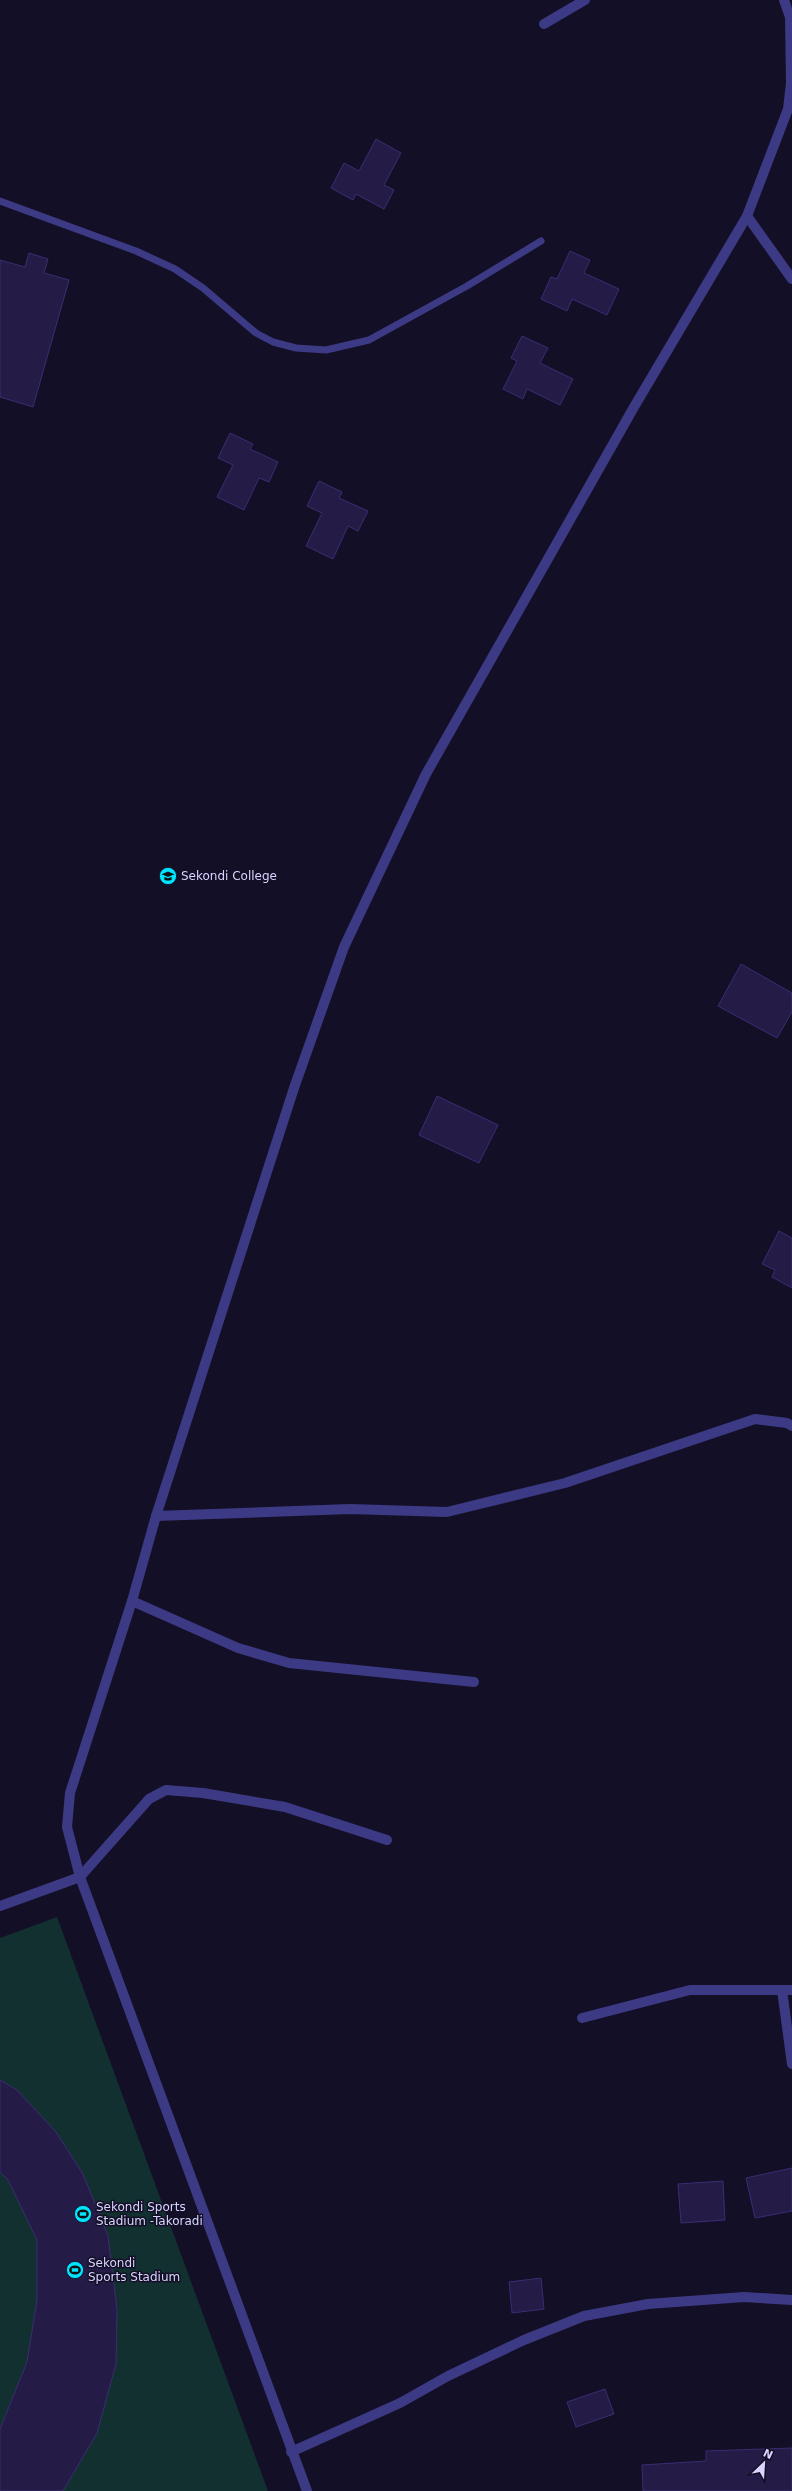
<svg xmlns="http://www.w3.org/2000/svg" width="792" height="2491" font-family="'DejaVu Sans',sans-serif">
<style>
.green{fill:#12302f}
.building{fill:#241b47;stroke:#3b2d73}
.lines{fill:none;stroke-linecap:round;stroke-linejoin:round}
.service{stroke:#3d3a85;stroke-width:7}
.minor{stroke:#3d3a85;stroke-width:10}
.labels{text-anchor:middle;stroke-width:3;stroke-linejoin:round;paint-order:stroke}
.poi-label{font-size:12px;fill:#d9d4ff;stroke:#130f26;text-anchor:start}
</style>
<rect width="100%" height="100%" fill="#130f26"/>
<path class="green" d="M57,1917l211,574h-268v-553z"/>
<g class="building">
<path d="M376,139l25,14 -17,32 10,5 -10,19 -28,-15 -3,6 -22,-12 13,-25 15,8z"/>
<path d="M570,251l20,9 -6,13 35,16 -12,26 -35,-16 -5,12 -26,-12 10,-22 6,2z"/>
<path d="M29,253l19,6 -4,14 25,7 -36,127 -33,-10v-137l25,7z"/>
<path d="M522,336l26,12 -8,15 33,16 -13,26 -33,-16 -4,10 -20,-10 14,-28 -6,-3z"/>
<path d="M230,433l23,11 -3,5 28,13 -9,20 -10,-4 -15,32 -27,-13 16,-32 -15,-7z"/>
<path d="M319,481l23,11 -3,6 29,13 -10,20 -10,-5 -15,33 -27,-13 16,-33 -15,-7z"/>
<path d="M741,964l51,29v19l-15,26 -59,-32z"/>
<path d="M437,1096l61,29 -19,38 -60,-28z"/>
<path d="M779,1231l13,7v50l-20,-11 3,-7 -13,-6z"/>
<path d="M0,2080l17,10 39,42 27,42 25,62 9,74 -1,54 -19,69 -34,58h-63v-62l27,-67 10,-62v-60l-29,-60 -8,-8z"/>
<path d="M792,2168v43l-37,7 -9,-40z"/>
<path d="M723,2181l2,39 -44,3 -3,-39z"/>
<path d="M541,2278l3,31 -32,4 -3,-31z"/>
<path d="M605,2389l9,25 -38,13 -9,-25z"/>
<path d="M792,2448v43h-149l-1,-26 64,-4v-10z"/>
</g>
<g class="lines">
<path class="service" d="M0,201l136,50 39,18 28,19 53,45 17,9 23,6 30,2 43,-10 98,-54 74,-45"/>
<g class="minor">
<path d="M544,24l41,-24"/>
<path d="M747,216l45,63"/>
<path d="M156,1516l194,-7 97,3 118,-29 190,-64 32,4 5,3"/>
<path d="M132,1601l106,47 51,15 185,19"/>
<path d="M0,1906l80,-29 69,-78 17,-9 37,3 82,14 102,33"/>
<path d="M782,1990l10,74"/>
<path d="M582,2018l108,-28h102"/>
<path d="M291,2452l109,-49 48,-27 76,-36 60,-24 64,-12 96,-7 48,3"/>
<path d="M307,2491l-227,-614 -13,-50 3,-34 62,-192 24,-85 138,-428 50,-141 82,-173 208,-367 113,-191 41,-107 3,-26 -1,-66 -6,-17"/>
</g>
</g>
<defs>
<symbol id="school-disc" viewBox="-11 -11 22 22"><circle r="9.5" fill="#00e5ff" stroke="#130f26"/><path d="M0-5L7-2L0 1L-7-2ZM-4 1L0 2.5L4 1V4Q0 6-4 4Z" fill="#111"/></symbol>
<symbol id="stadium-disc" viewBox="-11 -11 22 22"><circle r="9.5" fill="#00e5ff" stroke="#130f26"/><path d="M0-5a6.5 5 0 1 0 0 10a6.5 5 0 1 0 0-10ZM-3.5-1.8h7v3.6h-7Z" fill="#111"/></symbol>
</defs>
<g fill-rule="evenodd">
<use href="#school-disc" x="158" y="866" width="20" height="20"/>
<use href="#stadium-disc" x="73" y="2204" width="20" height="20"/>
<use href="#stadium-disc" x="65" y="2260" width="20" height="20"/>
</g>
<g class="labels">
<g class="poi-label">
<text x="181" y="880">Sekondi College</text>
<text x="96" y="2211">Sekondi Sports<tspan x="96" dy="14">Stadium -Takoradi</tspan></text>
<text x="88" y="2267">Sekondi<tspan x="88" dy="14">Sports Stadium</tspan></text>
</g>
</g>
<g transform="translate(764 2463) rotate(25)" stroke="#130f26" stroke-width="3" paint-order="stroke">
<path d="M0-3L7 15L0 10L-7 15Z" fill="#d9d4ff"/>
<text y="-6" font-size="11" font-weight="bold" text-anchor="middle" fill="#d9d4ff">N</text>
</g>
</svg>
